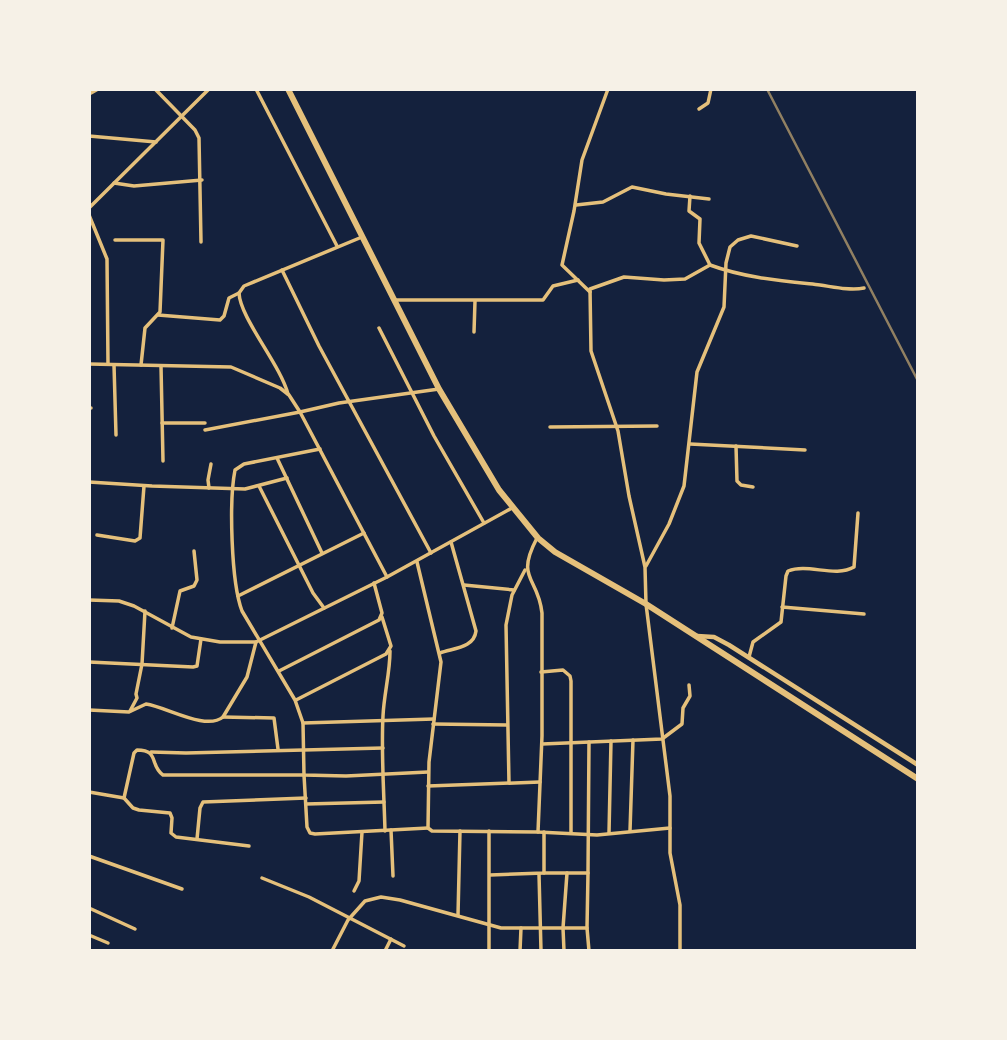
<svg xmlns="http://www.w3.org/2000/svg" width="1007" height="1040" font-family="'Fira Sans',sans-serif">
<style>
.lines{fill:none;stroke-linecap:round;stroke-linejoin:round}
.minor{stroke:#e5c07b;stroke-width:3.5}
.tertiary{stroke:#e5c07b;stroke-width:4.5}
.trunk{stroke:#e5c07b;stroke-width:6}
.rail{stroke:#918062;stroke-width:2.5}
</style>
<rect width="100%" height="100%" fill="#14213d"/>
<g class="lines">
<g class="minor">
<path d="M155,89l40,41 4,8 2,104"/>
<path d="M256,89l81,157"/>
<path d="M91,93l7,-4"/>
<path d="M699,109l9,-6 3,-14"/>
<path d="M89,136l67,6"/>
<path d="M114,183l20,3 68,-6"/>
<path d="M690,196l-1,15 11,8 -1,24 11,22"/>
<path d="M576,205l27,-3 29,-15 34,7 43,5"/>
<path d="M89,208l120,-119"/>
<path d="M89,215l18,44 1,105"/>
<path d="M115,240h48l-3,72 -15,16 -4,37"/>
<path d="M282,270l37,76 112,207"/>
<path d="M590,292l-28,-27 12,-54 8,-51 26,-71"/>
<path d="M395,300h148l10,-14 25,-6"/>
<path d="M158,315l62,5 4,-4 5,-18 10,-5"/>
<path d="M379,328l55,108 50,87"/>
<path d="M474,332l1,-31"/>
<path d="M89,364l142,3 49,21 9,7 11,17 39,-9 100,-14"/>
<path d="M114,365l2,70"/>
<path d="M161,366l2,95"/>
<path d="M288,394c-8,-30 -48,-76 -49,-101l5,-7 118,-49"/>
<path d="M89,408h2"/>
<path d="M162,423h43"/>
<path d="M550,427l107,-1"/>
<path d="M205,430l95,-18 87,165 125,-69"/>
<path d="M690,444l115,6"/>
<path d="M736,446l1,35 4,4 12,2"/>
<path d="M320,449l-76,15 -9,6c-6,30 -4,112 7,141l53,89 8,23 1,52 42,1 82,-4"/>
<path d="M277,458l45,95"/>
<path d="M89,482l63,4 93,3 42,-11"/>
<path d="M259,486l54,107 11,15"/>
<path d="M209,488l-1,-8 3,-16"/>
<path d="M97,535l38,6 5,-3 4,-52"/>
<path d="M537,538c-22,42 1,38 5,75v123l-4,96 59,3 73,-7"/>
<path d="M417,562l24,100 -12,100 -1,66 4,3 106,1"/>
<path d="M646,566l23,-42 15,-38 13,-114 27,-65 2,-44 4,-16 8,-7 13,-4 46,10"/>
<path d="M464,585l50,5"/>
<path d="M238,596l126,-63"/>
<path d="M89,600l30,1 15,5 57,31 29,5h36l131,-65"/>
<path d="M782,607l82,7"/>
<path d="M172,628l8,-37 14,-5 3,-6 -3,-29"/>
<path d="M440,653c14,-5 34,-5 36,-22l-25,-89"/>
<path d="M749,657l4,-15 28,-20 5,-46 2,-5c20,-8 47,7 66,-4l4,-54"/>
<path d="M89,662l104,5 4,-1 4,-27"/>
<path d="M279,671l100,-51 3,-7 -8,-30"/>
<path d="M541,672l22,-2 7,6 1,5v152"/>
<path d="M296,700l90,-46 5,-8 -9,-29"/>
<path d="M89,710l40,2 17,-8c21,3 60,27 77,13l24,-40 9,-35"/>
<path d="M130,711l7,-13 -1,-4 6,-30 3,-53"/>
<path d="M223,717l51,1 4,31"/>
<path d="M303,723l131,-4"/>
<path d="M433,724l74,1"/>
<path d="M542,744l120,-5 20,-15 1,-16 7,-12 -1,-11"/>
<path d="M151,752l35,1 197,-5"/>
<path d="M509,783l-3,-158 6,-30 13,-25"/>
<path d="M428,786l112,-4"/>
<path d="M89,792l35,6 9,10 6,2 31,3 2,5 -1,15 5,4 73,9"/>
<path d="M124,798l10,-45 3,-3c23,0 12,15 26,25h141l3,52 3,6 5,1 113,-6"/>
<path d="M306,804l78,-2"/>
<path d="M391,830l2,46"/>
<path d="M385,831c-1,-39 -4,-77 -2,-115 1,-22 7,-43 7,-65"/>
<path d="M630,831l3,-91"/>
<path d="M609,833l2,-92"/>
<path d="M197,839l3,-31 3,-6 103,-4"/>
<path d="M89,856l93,33"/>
<path d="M544,873h44l-1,55 2,23"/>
<path d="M588,873l1,-131"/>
<path d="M539,874l2,77"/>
<path d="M490,875l54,-2v-41"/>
<path d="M262,878l47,19 95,49"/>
<path d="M354,891l5,-10 3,-49"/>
<path d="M89,908l46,21"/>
<path d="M458,915l2,-84"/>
<path d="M89,935l19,8"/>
<path d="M332,951l16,-31 17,-19 16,-4 19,3 101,28h86"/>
<path d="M385,951l6,-12"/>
<path d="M489,951v-120"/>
<path d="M520,951l1,-23"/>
<path d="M564,951l-1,-23 4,-55"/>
<path d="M680,951v-46l-10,-52v-57l-24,-192 -1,-37 -16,-71 -11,-65 -27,-80 -1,-62 34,-12 40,3 21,-1 25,-14c35,13 73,16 110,20 14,2 30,6 44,3"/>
</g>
<path class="tertiary" d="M697,636l17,1 15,8 189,120"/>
<path class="trunk" d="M288,89l151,300 60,101 39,48 17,14 91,52 272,175"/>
<path class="rail" d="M767,89l151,292"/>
</g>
<rect width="1007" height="1040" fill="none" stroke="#f6f1e7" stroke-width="182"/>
</svg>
